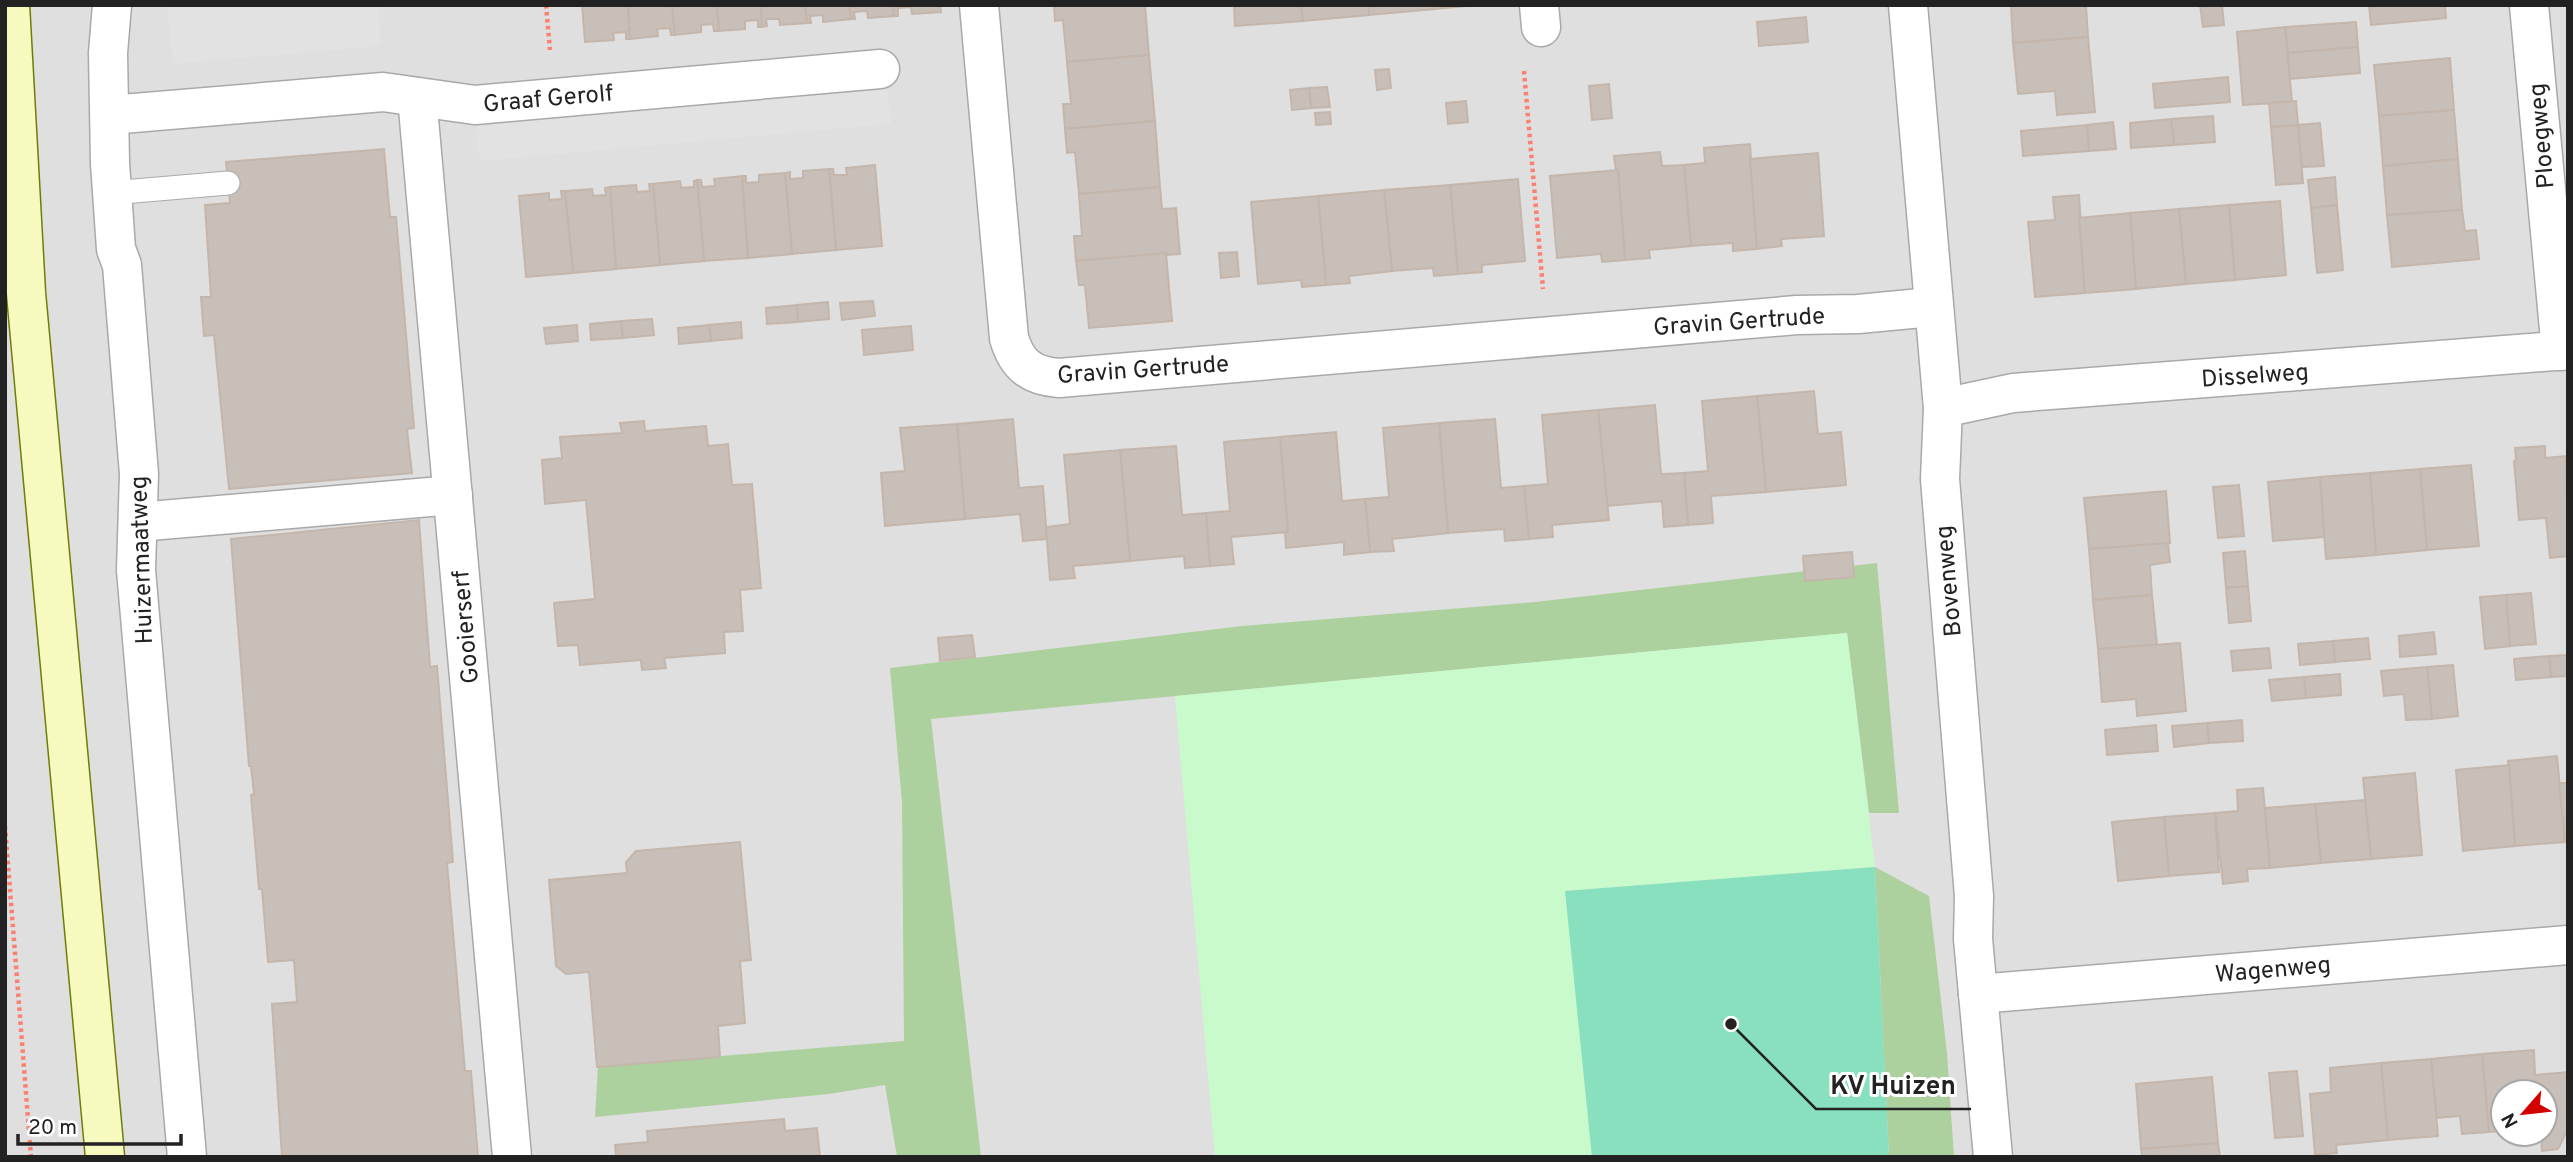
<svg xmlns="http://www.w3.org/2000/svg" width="2573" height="1162" font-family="Overpass,sans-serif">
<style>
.residential{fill:#e0dfdf;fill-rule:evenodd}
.forest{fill:#add19e}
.park{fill:#c8facc}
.pitch{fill:#88e0be}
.parking{fill:#e2e2e2}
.building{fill:#c7bfb8;stroke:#c4b6ab;stroke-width:2}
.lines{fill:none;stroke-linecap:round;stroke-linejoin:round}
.service-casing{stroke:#a9a9a9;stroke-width:25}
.minor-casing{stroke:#a9a9a9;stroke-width:41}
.secondary-casing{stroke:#707d05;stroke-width:41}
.path{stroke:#fa8072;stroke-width:4.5;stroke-dasharray:3.5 3.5;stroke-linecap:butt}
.service{stroke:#fff;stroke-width:23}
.minor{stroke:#fff;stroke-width:38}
.secondary{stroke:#f7fabf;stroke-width:38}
.labels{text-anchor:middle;stroke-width:6;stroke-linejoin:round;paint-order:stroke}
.street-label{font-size:24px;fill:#222;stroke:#fff}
.leader{fill:none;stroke:#222;stroke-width:2.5}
.callout-dot{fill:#222;stroke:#fff;stroke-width:2.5}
.callout-label{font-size:26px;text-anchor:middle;font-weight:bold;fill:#222;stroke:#fff;stroke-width:6;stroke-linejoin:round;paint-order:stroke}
</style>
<rect width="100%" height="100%" fill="#f2efe9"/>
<path class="residential" d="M5,5h2563v1152h-2563zM2503,1092h42v42h-42z"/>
<g class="forest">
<path d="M1877,563l22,250h-30l-22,-180 -916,86 50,438h-84l-12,-72 -56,9 -234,23 3,-51 306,-25 -2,-239 -12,-134 352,-42 293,-24z"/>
<path d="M1875,867l54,29 18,157 7,104h-65z"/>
</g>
<path class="park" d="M1847,633l28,234 -309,24 26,266h-377l-40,-461z"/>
<path class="pitch" d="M1875,867l14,290h-297l-27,-266z"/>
<g class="parking">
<path d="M167,5h211l3,41 -208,18z"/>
<path d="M887,89l4,35 -411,37 -4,-35z"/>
</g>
<g class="building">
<path d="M582,5h46l2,34h-4v-7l-13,1 1,7 -29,2z"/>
<path d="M628,5h44l3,30h-4l-1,-7 -13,1 1,7 -28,3z"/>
<path d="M672,5h45l2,26h-5l-1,-7 -12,1v7l-26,3z"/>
<path d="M717,5h44l1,22h-4v-7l-13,1v8l-26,2z"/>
<path d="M761,5h44l2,18 -27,2 -1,-6h-13l1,7 -5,1z"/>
<path d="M805,5h44l2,14 -28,3v-7l-13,1 1,7h-4z"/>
<path d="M849,5h44l1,11 -26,2 -1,-7 -13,1 1,7h-4z"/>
<path d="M893,5h47l1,7 -29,2 -1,-7 -13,1v8h-4z"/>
<path d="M1054,5h91l4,50 -82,7 -4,-42 -8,1z"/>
<path d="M1234,5h67l2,16 -68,5z"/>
<path d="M1301,5h68v10l-66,6z"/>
<path d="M1369,5h66v4l-66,6z"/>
<path d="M1435,5h43l-43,4z"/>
<path d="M2011,5h75l2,32 -75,6z"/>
<path d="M2200,5h22l2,20 -21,2z"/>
<path d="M2369,5h76l1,13 -75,7z"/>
<path d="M1806,17l2,25 -49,4 -2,-24z"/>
<path d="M2356,22l2,25 -70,6 -3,-26z"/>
<path d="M2285,27l7,75 -49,3 -6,-73z"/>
<path d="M2088,37l7,75 -38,3 -2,-24 -37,3 -5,-51z"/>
<path d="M2358,47l2,26 -70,6 -2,-26z"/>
<path d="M1149,55l6,66 -90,8 -2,-25h8l-4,-42z"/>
<path d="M2450,58l4,52 -75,6 -5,-51z"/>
<path d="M1389,69l2,19 -14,2 -2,-20z"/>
<path d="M2228,77l2,25 -75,6 -2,-24z"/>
<path d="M1609,84l3,34 -20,2 -3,-34z"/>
<path d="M1327,87l3,20 -19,1 -2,-20z"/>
<path d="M1309,88l2,20 -19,2 -2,-20z"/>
<path d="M1466,101l2,21 -20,2 -2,-21z"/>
<path d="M2296,101l2,24 -27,2 -2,-24z"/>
<path d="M2454,110l4,49 -75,7 -4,-50z"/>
<path d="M1330,112l1,12 -15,1 -1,-12z"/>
<path d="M2213,116l2,26 -41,3 -3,-26z"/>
<path d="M2171,119l3,26 -43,3 -1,-25z"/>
<path d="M1155,121l5,66 -81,7 -4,-42 -8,1 -2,-24z"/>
<path d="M2113,122l3,27 -27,2 -2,-26z"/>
<path d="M2320,123l4,43 -22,1 -4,-42z"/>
<path d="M2087,125l2,26 -66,5 -2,-25z"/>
<path d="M2298,125l5,58 -27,2 -5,-58z"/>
<path d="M1750,144l7,105 -24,2v-8l-42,3 -7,-81 21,-2 -1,-15z"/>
<path d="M384,149l6,68h6l18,211 -7,1 5,44 -183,16 -15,-154 -10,1 -3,-39h10l-6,-92 25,-2 -4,-41z"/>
<path d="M1660,152l2,14 22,-1 7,81 -42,4 1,8 -25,2 -7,-90h-2l-2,-14z"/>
<path d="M1818,153l6,83 -43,3 1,7 -25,3 -7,-90z"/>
<path d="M2458,159l4,51 -75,5 -4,-49z"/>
<path d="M875,165l7,81 -46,4 -7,-81h4l1,6h13l-1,-7z"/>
<path d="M829,169l7,81 -44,4 -7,-81 5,-1v7l13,-1v-7z"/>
<path d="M1618,170l7,90 -23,2 -1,-8 -44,4 -7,-82z"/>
<path d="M785,173l7,81 -44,4 -6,-82h4v7l13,-1v-7z"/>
<path d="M742,176l6,82 -44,3 -7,-81h4l1,7 13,-1 -1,-7z"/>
<path d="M2335,177l2,28 -26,3 -3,-28z"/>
<path d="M1518,179l7,82 -43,4v7l-24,2 -8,-89z"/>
<path d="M697,180l7,81 -44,4 -7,-81 27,-3 1,7 13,-1v-6z"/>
<path d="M649,184h4l7,81 -44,4 -6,-82 26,-2 1,7 13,-1z"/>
<path d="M1450,185l8,89 -24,2 -1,-8 -41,3 -8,-81z"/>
<path d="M610,187l6,82 -43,4 -8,-82 27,-2 1,7 13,-1 -1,-7z"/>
<path d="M1160,187l2,22 14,-1 4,46 -104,7 -2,-25h8l-3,-42z"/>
<path d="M1384,190l8,81 -43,5 1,7 -24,2 -8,-89z"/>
<path d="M561,191h4l8,82 -47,4 -7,-81 30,-3v7l13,-1z"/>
<path d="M2079,195l6,98 -50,4 -7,-75 27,-2 -2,-23z"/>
<path d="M1318,196l8,89 -24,2 -1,-7 -43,4 -7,-82z"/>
<path d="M2280,201l6,74 -51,5 -6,-75z"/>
<path d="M2229,205l6,75 -49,4 -7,-75z"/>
<path d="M2337,205l6,65 -26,3 -6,-65z"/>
<path d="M2179,209l7,75 -50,5 -6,-76z"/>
<path d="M2462,210l3,21 11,-1 3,29 -87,8 -5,-52z"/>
<path d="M2130,213l6,76 -51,4 -6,-75z"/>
<path d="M1237,252l2,24 -18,2 -2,-25z"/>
<path d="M1166,253l6,68 -83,7 -4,-43h-6l-3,-24z"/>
<path d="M873,301l2,15 -33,4 -2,-17z"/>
<path d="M828,302l1,17 -31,3 -1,-17z"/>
<path d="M797,305l1,17 -31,2 -1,-16z"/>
<path d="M652,319l2,16 -31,3 -2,-17z"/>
<path d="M621,321l2,17 -32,2 -1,-16z"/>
<path d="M741,322l1,16 -31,3 -2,-16z"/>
<path d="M577,325l1,16 -32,3 -2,-16z"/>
<path d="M709,325l2,16 -32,3 -1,-16z"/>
<path d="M911,326l2,24 -49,5 -2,-25z"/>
<path d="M1814,391l4,43 23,-2 5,53 -80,7 -9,-96z"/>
<path d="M1757,396l9,96 -55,4 2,27 -25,2 -4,-52 24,-2 -6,-70z"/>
<path d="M1655,405l6,69 23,-1 4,52 -24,2 -2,-26 -55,5 -9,-96z"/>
<path d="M1598,410l11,110 -57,5 1,12 -24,2 -5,-53 24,-2 -6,-69z"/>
<path d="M1013,419l6,69 24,-2 4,53 -24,2 -3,-27 -55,5 -8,-95z"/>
<path d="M1495,419l6,69 23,-2 5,53 -24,2 -1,-12 -56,4 -9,-110z"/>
<path d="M644,421l1,10 61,-5 2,20 20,-2 4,41 20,-1 9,104 -21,2 3,41 -19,1 1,21 -61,5 2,10 -24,2 -1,-10 -61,5 -2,-20 -20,1 -4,-43 41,-4 -9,-99 -41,4 -3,-44 20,-2 -2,-21 62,-4 -2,-10z"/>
<path d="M1439,423l9,110 -56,6 2,12 -24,1 -5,-53 24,-2 -6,-69z"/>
<path d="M957,424l8,95 -80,7 -4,-53 24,-2 -5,-43z"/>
<path d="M1336,432l6,69 23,-2 5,53 -26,3v-13l-58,6 -1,-16h3l-8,-95z"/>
<path d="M1280,437l8,95 -57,5 3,27 -24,2 -4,-53 24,-2 -6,-69z"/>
<path d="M1176,446l6,69 24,-2 4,53 -25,2 -1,-12 -54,5 -10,-111z"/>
<path d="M2545,446v12l21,-2 2,100 -18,2 -4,-40 -27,2 -5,-59 2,-1 -1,-12z"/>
<path d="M1120,450l10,111 -57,5 2,12 -25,2 -4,-53 24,-3 -6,-69z"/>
<path d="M2471,465l8,81 -52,4 -7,-81z"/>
<path d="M2420,469l7,81 -51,5 -6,-82z"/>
<path d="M2370,473l6,82 -50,4 -6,-82z"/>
<path d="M2320,477l4,60 -51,4 -5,-59z"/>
<path d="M2239,485l5,51 -26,2 -5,-51z"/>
<path d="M2166,491l4,52 -81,6 -5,-51z"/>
<path d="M419,520l11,147 7,-1 16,196 -6,1 18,208h6l7,86h-196l-10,-153 25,-2 -3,-42 -26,2 -6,-73h-3l-8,-94 3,-1 -3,-28h-2l-18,-227z"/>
<path d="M2168,543l2,19 -20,3 2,30 -59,5 -4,-51z"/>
<path d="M2245,551l3,35 -22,2 -3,-35z"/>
<path d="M1852,552l2,25 -49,4 -2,-25z"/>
<path d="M2248,586l3,35 -22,2 -3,-35z"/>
<path d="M2531,593l5,51 -26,2 -4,-51z"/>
<path d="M2152,595l5,50 -59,4 -5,-49z"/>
<path d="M2506,595l4,51 -25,3 -5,-52z"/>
<path d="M2434,632l2,22 -36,3 -1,-21z"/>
<path d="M972,635l3,22 -35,4 -2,-23z"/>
<path d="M2368,638l2,21 -35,3 -2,-21z"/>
<path d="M2333,641l2,21 -35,3 -2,-21z"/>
<path d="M2180,643l6,68 -49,5 -1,-17 -34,3 -4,-53z"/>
<path d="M2269,648l2,20 -38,3 -2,-20z"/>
<path d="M2568,655v21l-17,1 -2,-21z"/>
<path d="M2549,656l2,21 -35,3 -2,-21z"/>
<path d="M2453,665l5,51 -26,3 -5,-52z"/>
<path d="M2427,667l5,52 -26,1 -2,-26 -20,2 -3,-25z"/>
<path d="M2340,674l1,21 -35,3 -2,-21z"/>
<path d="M2304,677l2,21 -34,3 -3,-21z"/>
<path d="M2242,720l1,21 -34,2 -2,-20z"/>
<path d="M2207,723l2,20 -35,4 -2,-21z"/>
<path d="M2156,725l2,26 -51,4 -2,-25z"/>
<path d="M2557,756l8,86 -50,4 -7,-85z"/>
<path d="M2509,765l6,81 -52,5 -7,-81z"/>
<path d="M2415,773l7,82 -51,4 -8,-81z"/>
<path d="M2559,783h9v59h-3z"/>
<path d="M2263,788l7,80 -23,1 1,12 -25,3 -8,-71 23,-2 -1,-21z"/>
<path d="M2365,800l6,59 -50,4 -6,-59z"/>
<path d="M2315,804l6,59 -51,5 -5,-60z"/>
<path d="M2215,813l4,59 -50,4 -5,-59z"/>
<path d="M2164,817l5,59 -51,5 -6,-59z"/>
<path d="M740,842l11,118 -11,1 5,62 -27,3 2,31 -123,10 -8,-95 -23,2 -10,-8 -7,-86 78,-7 -1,-11 10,-11z"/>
<path d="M2534,1050l1,25 33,-3v57l-10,20 -16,2 -1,-17h4v-42h-42v39l-14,1 -7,-78z"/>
<path d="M2482,1054l7,78 -27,2 -2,-18 -23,2 -6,-59z"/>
<path d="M2431,1059l7,77 -50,4 -7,-77z"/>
<path d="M2381,1063l7,77 -52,5 1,8 -22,2 -5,-61 21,-2 -1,-24z"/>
<path d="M2297,1071l6,65 -28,2 -6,-65z"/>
<path d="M2212,1077l6,66 -77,6 -5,-65z"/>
<path d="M784,1119l1,12 32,-3 3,29h-204l-1,-12 33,-3 -1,-11z"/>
<path d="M2218,1143l2,14h-78l-1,-8z"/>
</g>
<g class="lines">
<defs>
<path id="service" d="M111,193l117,-10"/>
<g id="minor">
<path d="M112,5l-4,48 2,110 6,86 6,16 17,209 -3,96 51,587"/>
<path d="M979,5l30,333c8,27 22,38 50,40l738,-63 61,-1 74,-7"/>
<path d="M1539,5l2,22"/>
<path d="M1908,5l35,403 -3,71 34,417 -1,43 20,218"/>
<path d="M2529,5l32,346"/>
<path d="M417,97l95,1060"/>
<path d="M110,115l273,-23 92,13 405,-36"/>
<path d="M1943,408l70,-15 555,-43"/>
<path d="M138,522l315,-27"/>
<path d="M1978,994l590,-49"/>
</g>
<path id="secondary" d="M10,5l16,288 79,864"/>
</defs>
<use href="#service" class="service-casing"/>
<use href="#minor" class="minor-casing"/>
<use href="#secondary" class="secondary-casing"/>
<g class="path">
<path d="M546,5l4,45"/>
<path d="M1524,71l19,218"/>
<path d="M5,826l26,331"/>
</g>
<use href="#service" class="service"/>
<use href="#minor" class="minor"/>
<use href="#secondary" class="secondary"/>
</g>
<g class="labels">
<g class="street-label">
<text transform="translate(548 98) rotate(-5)" y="8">Graaf Gerolf</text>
<text transform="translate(2541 136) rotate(-95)" y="8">Ploegweg</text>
<text transform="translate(1739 321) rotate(-4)" y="8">Gravin Gertrude</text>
<text transform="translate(1143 369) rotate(-4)" y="8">Gravin Gertrude</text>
<text transform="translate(2255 375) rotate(-4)" y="8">Disselweg</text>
<text transform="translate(141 560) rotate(-92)" y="8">Huizermaatweg</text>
<text transform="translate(1948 581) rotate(-95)" y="8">Bovenweg</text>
<text transform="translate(465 627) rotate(-95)" y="8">Gooierserf</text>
<text transform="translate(2273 969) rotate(-5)" y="8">Wagenweg</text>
</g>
</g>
<path class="leader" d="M1731 1024L1816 1109H1971"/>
<circle class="callout-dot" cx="1731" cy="1024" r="7"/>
<g class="callout-label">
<text x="1893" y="1094">KV Huizen</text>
</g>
<rect width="2573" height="1162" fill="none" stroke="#222222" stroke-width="14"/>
<g transform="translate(2524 1113) rotate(242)"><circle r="33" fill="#ffffff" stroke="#a7a7a7" stroke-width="2"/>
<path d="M0-5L12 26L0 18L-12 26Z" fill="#d40000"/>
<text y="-10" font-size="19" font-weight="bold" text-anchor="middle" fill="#222222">N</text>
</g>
<path d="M18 1134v10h163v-10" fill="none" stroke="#222222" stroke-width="3.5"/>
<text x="28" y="1134" font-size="21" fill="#222222" stroke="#ffffff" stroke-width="5" paint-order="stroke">20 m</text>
</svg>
